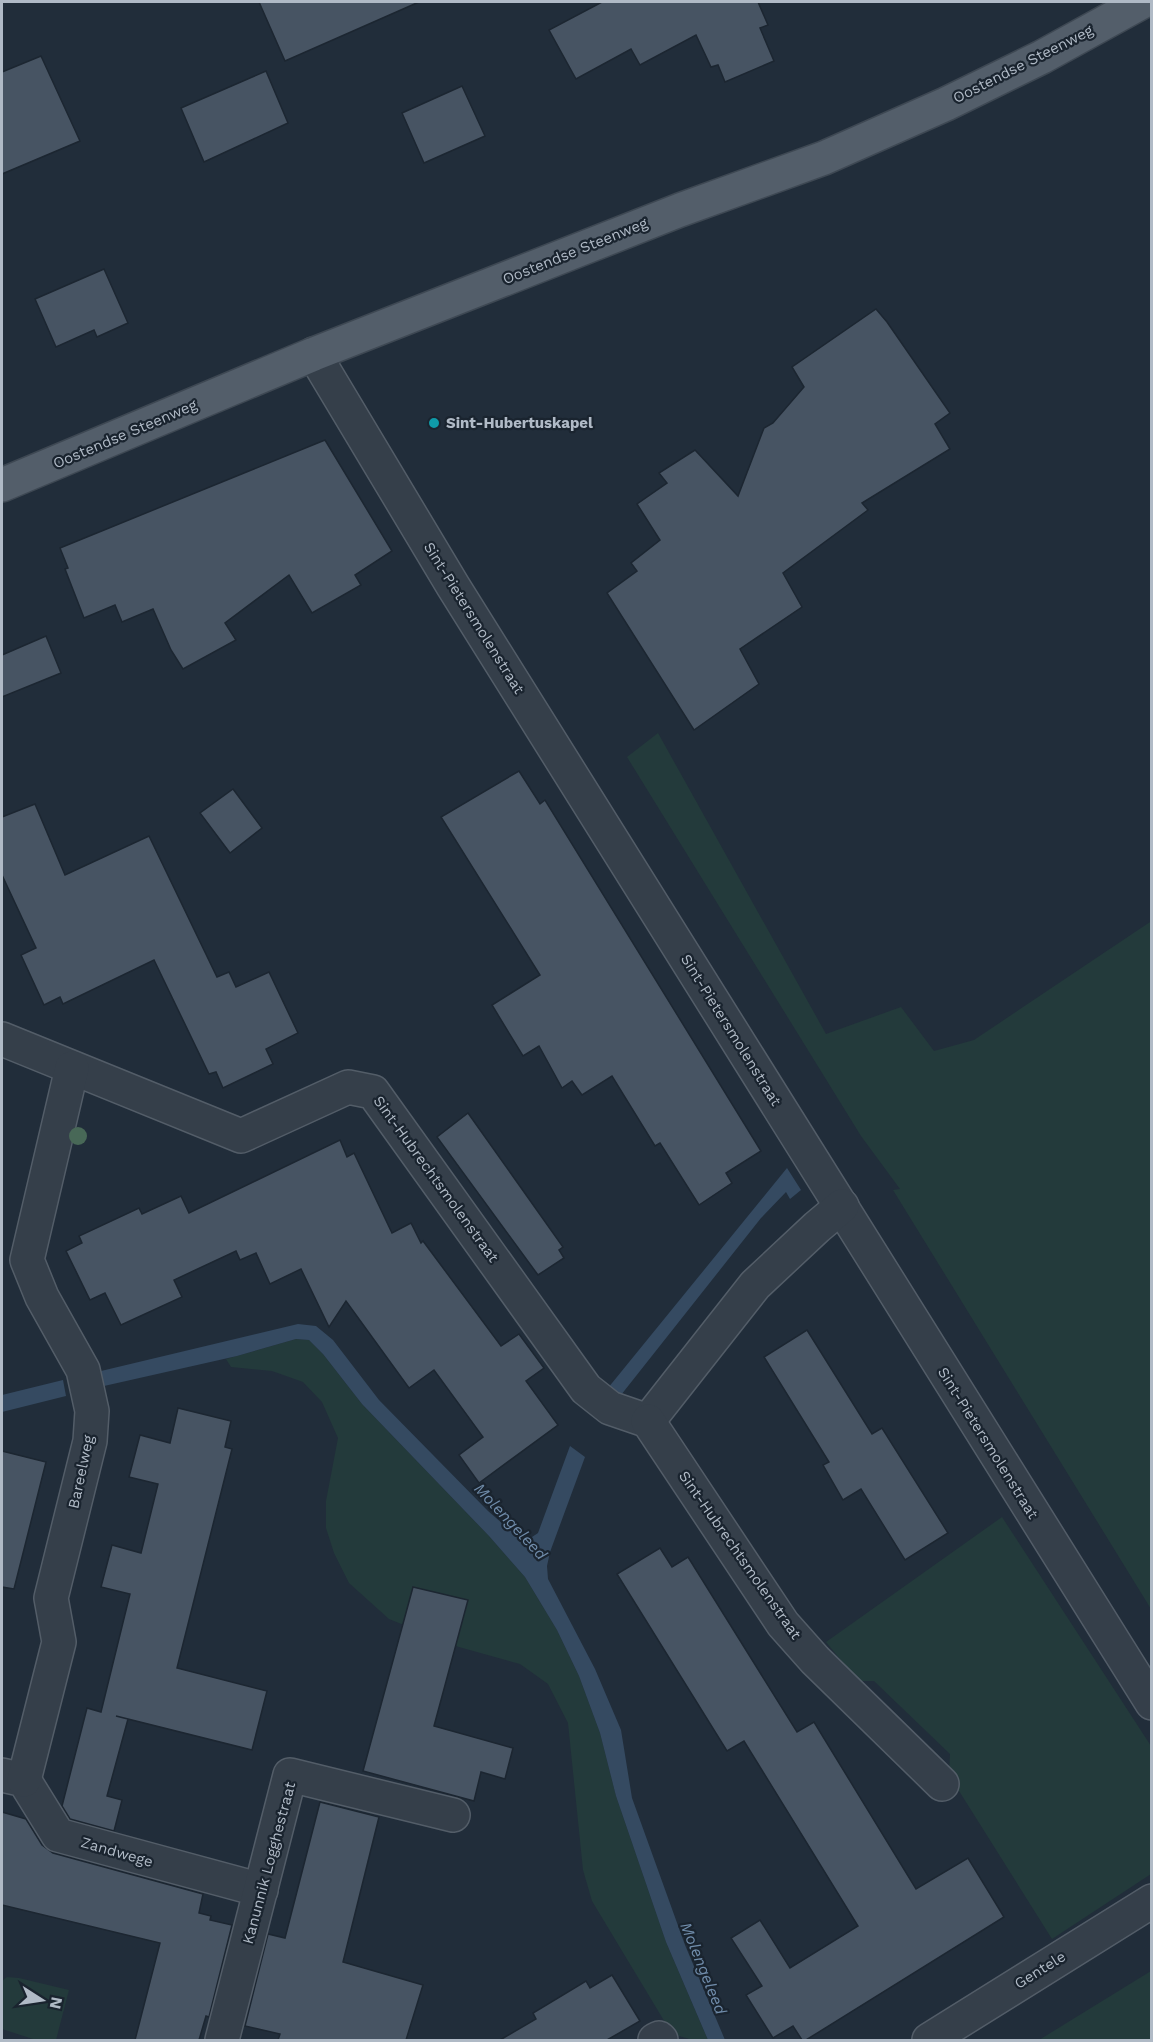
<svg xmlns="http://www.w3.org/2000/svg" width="1153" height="2042" font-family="'Work Sans',sans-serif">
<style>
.green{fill:#233a3b}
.water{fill:#354a61}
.building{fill:#475463;stroke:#1c2631;stroke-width:1.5}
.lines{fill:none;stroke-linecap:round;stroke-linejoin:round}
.street-casing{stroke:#535d68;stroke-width:36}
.primary-casing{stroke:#3e4853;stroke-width:36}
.street{stroke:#353f4a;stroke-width:33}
.primary{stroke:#535e6a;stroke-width:33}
.tree{fill:#486857}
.culture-dot{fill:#0f9aa8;stroke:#1a242f;stroke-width:2}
.labels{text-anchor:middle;stroke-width:4.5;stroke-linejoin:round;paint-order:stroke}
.street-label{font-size:15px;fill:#b0bac6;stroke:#1a242f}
.poi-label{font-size:15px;font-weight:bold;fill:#b0bac6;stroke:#1a242f;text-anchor:start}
.water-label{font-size:16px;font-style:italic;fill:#708caa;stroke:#1a242f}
</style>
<rect width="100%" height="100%" fill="#212d3a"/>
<g class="green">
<path d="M658,733l168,301 75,-27 33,44 40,-11 176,-118 1,3v684l-258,-419 7,-1 -39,-53 -234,-379z"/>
<path d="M296,1339l13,1 14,14 39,50 127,132 36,41 32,53 22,46 21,57 16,63 50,146 42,98h-15l-21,-6 -80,-133 -9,-31 -15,-147 -20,-39 -28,-20 -61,-17 -70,-28 -40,-36 -15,-30 -8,-25v-27l12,-63 -16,-36 -19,-20 -31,-11 -41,-4 -5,-8z"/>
<path d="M1002,1517l149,229v128l-99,65 -103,-164 1,-21 -76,-73h-16l-32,-39z"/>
<path d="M1151,1971v69h-112z"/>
<path d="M7,1977l12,1 50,12 -13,50h-20l-34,-11v-48z"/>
</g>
<g class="water">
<path d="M787,1168l14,22 -11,9 -4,-7 -25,26 -140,177 -13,-7z"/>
<path d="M298,1324l18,2 17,14 46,60 109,111 30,26 11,2 9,-6 32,-87 15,11 -35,95 -3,14 1,13 47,90 26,61 11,68 53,147 40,95h-17l-42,-98 -50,-146 -16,-63 -21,-57 -22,-46 -32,-53 -36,-41 -127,-132 -39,-50 -14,-14 -13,-1 -59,17 -133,30 -3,-15z"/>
<path d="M63,1380l3,16 -64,16v-17z"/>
</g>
<g class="building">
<path d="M259,2h160l-134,59z"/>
<path d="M602,2h156l10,23 -8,3 14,33 -49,21 -7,-17 -7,2 -15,-32 -56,30 -9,-16 -55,30 -27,-49z"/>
<path d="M41,56l39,85 -78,33v-102z"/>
<path d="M266,71l22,52 -84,39 -23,-54z"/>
<path d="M462,86l23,50 -61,27 -22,-50z"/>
<path d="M104,269l24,54 -31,14 -3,-7 -38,17 -21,-48z"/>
<path d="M876,309l11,13 63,91 -15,11 15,25 -88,54 6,7 -85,63 19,34 -62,42 19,35 -65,46 -87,-137 30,-22 -6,-8 29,-23 -23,-36 30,-21 -8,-10 36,-23 43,46 26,-68 9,-5 31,-36 -12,-20z"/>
<path d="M325,440l67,111 -37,24 6,10 -49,28 -23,-38 -64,48 11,17 -53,29 -12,-19 -18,-41 -31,13 -7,-17 -31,13 -19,-49 3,-1 -8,-20z"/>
<path d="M46,636l15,37 -59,24v-42z"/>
<path d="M519,771l21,33 5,-4 216,351 -35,22 6,10 -33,22 -39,-62 -5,3 -43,-70 -30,19 -10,-14 -10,7 -23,-42 -16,10 -31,-51 48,-30 -99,-158z"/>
<path d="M233,789l29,39 -32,25 -30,-40z"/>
<path d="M35,804l30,71 84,-39 68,141 12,-5 7,15 33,-15 29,61 -32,16 7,15 -50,24 -7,-16 -7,2 -55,-114 -91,44 -3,-7 -16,8 -23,-50 15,-7 -34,-73v-58z"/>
<path d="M468,1113l95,134 -4,3 5,8 -26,17 -101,-138z"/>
<path d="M340,1140l7,17 7,-4 38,80 19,-10 10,20 2,-2 78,105 18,-12 25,34 -18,13 32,44 -79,58 -20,-28 24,-18 -49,-67 -25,18 -63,-87 -17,26 -28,-58 -31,15 -14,-31 -16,7 -4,-9 -62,29 8,17 -61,28 -16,-32 -15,7 -24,-49 16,-8 -3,-7 60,-28 3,6 39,-18 8,17z"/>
<path d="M807,1330l65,104 10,-6 66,105 -43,27 -44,-71 -18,11 -20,-35 6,-3 -65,-105z"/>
<path d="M178,1408l53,13 -6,26 7,2 -55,219 90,23 -15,59 -136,-34 12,3 -21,77 15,4 -8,31 -44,-12 -8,-13 25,-98 14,4 29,-118 -29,-7 11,-42 29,8 17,-69 -29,-7 11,-42 30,8z"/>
<path d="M2,1451l44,11 -32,127 -12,-2z"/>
<path d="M660,1548l12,19 16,-10 109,175 17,-10 102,167 52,-31 36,59 -198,123h-4l-9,-14 -20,12 -27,-43 16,-9 -31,-48 29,-18 30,48 68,-42 -114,-185 -17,10 -110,-177z"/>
<path d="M413,1587l55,13 -34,126 79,22 -8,31 -24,-7 -7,29 -111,-30z"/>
<path d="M320,1802l59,15 -36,145 80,23 -17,55h-128l2,-6 -35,-8 23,-92 17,4z"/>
<path d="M2,1812l24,7 16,26 11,8 150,41 -4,19 12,3 -1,4 22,5 -23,92 -3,-1 -7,24h-64l25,-97 -158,-38z"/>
<path d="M612,1975l28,46 -33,19h-107l36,-21 -3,-6 53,-32 4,7z"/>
</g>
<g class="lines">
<defs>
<g id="street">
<path d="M314,354l139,232 699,1117"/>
<path d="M2,1039l239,97 107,-49 25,5 213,297 24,19 38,13 107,-136 62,-58 25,-21"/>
<path d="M648,1421l135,203 32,36 127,124"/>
<path d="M2,1775l22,5 34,55 203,55"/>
<path d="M24,1780l35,-138 -8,-44 39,-157 2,-30 -9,-41 -41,-73 -15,-37 45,-192"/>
<path d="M222,2040l68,-265 163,40"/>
<path d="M655,2040l4,-2 2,2"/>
<path d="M929,2040l223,-139"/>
</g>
<path id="primary" d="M2,485l312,-131 366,-144 144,-52 122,-54 96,-47 100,-55"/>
</defs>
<use href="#street" class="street-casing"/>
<use href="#primary" class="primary-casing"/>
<use href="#street" class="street"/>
<use href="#primary" class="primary"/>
</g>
<circle class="tree" cx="78" cy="1136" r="9"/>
<circle class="culture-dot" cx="434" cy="423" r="6"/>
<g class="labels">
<g class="street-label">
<text transform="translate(1023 64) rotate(-27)" y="5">Oostendse Steenweg</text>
<text transform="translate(575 251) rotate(-22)" y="5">Oostendse Steenweg</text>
<text transform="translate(125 434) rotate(-23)" y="5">Oostendse Steenweg</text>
<text transform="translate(474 618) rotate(58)" y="5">Sint-Pietersmolenstraat</text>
<text transform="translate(731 1030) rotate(58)" y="5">Sint-Pietersmolenstraat</text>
<text transform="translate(436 1179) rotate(54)" y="5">Sint-Hubrechtsmolenstraat</text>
<text transform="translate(988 1443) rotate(58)" y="5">Sint-Pietersmolenstraat</text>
<text transform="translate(81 1472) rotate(-78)" y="5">Bareelweg</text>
<text transform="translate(740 1555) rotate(55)" y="5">Sint-Hubrechtsmolenstraat</text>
<text transform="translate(117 1852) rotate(16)" y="5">Zandwege</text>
<text transform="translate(269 1863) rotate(-75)" y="5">Kanunnik Logghestraat</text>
<text transform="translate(1040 1970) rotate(-32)" y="5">Gentele</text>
</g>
<g class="poi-label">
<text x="446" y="428">Sint-Hubertuskapel</text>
</g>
<g class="water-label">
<text transform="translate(511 1521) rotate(47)" y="6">Molengeleed</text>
<text transform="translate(704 1968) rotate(68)" y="6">Molengeleed</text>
</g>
</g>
<rect width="1153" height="2042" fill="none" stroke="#b0bac6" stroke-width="6"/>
<g transform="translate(42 2000) rotate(102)" stroke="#1a242f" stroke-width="4.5" paint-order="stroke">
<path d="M0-4.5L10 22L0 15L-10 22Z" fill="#b0bac6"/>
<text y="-9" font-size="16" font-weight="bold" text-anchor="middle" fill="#b0bac6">N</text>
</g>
</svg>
